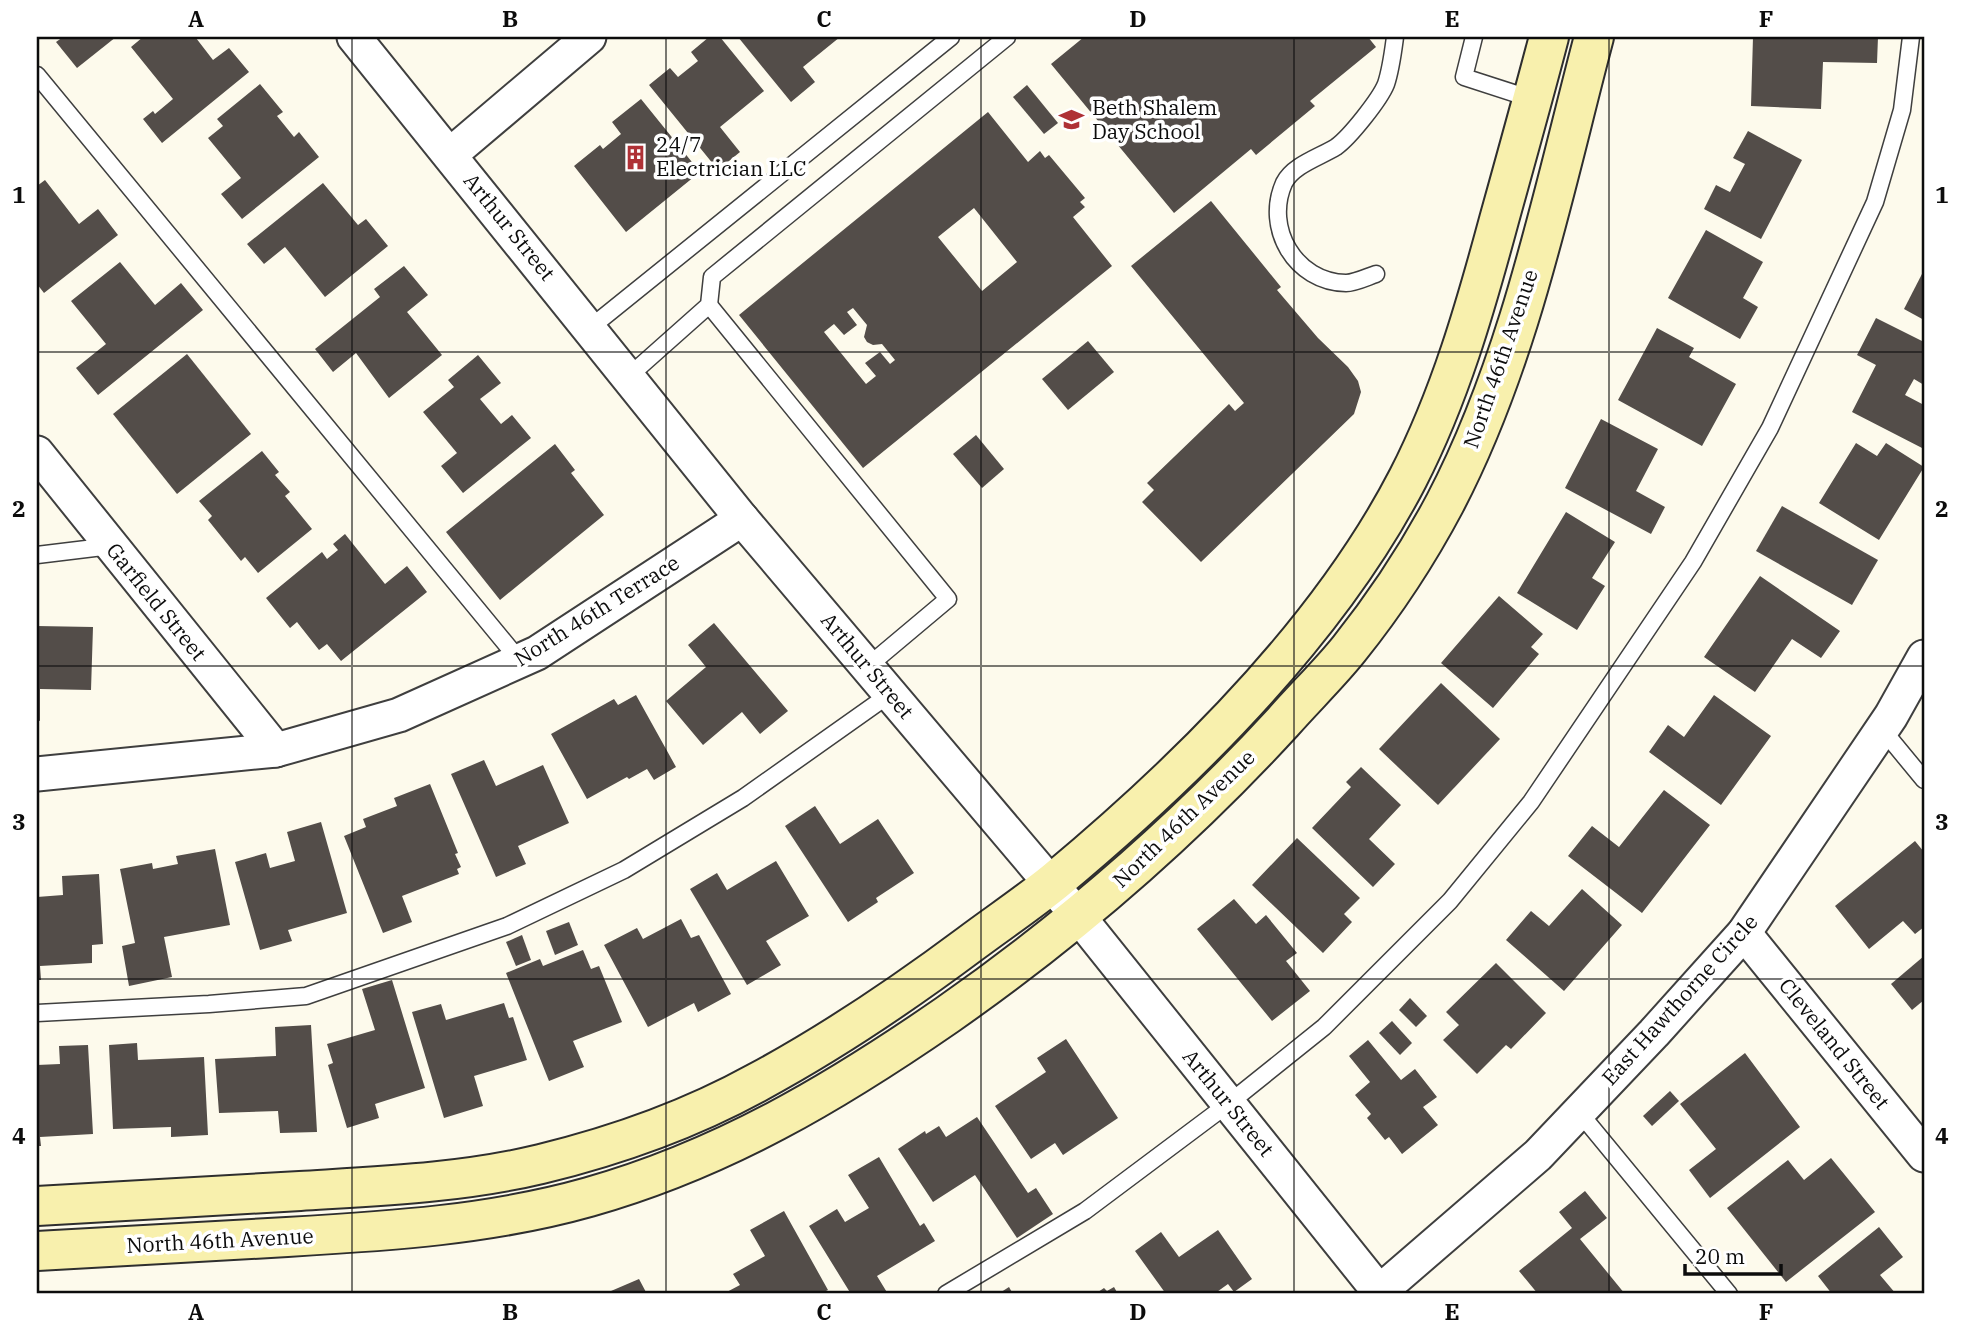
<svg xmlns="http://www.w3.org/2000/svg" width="1961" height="1331" font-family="'IBM Plex Serif',serif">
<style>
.building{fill:#534d49;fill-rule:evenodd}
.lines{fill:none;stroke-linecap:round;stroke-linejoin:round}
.lane-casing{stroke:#3f3f3f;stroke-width:19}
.street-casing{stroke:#3f3f3f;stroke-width:37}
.secondary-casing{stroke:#2e2e2e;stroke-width:42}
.lane{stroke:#fff;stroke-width:16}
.street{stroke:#fff;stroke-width:33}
.secondary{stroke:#f8f0ad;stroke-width:38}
.grid{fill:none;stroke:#0c0c0c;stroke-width:2;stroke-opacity:0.55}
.labels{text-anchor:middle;stroke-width:7;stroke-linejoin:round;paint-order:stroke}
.poi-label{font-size:21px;fill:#0c0c0c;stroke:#fff;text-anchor:start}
.street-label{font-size:21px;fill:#0c0c0c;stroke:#fff}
.neatline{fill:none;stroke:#0c0c0c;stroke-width:2.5}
.grid-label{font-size:23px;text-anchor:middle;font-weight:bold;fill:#0c0c0c}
</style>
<rect width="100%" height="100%" fill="#fdfaec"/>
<g class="building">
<path d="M63,37h53l-39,31 -21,-26z"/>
<path d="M143,37h55l-2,1 17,22 16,-12 20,24 -87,71 -19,-24 10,-8 2,3 18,-15 -42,-52z"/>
<path d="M709,37h11l44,54 -44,36 20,25 -22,18 -69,-85 21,-17 8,9 20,-16 -7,-9z"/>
<path d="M738,37h102l-37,30 12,15 -24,20z"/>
<path d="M1084,37h284l8,10 -66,54 5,5 -59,49 -5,-6 -77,64 -123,-149z"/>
<path d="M1753,37h125l-1,26 -54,-1 -2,47 -70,-3z"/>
<path d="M260,84l23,28 -6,4 17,21 5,-5 20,25 -77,62 -21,-25 20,-16 -33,-40 15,-12 -6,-7z"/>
<path d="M1027,85l31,38 -14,11 -31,-37z"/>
<path d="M641,99l59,73 -74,60 -52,-66 26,-21 3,4 18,-15 -9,-12z"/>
<path d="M988,112l40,50 12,-11 5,7 4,-3 36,43 -5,4 5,5 -12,10 39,49 -249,202 -124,-153zM974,208l43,54 -35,29 -44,-54zM853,308l14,17 -3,12 3,5 6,3 9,-1 13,16 -5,4 -10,-12 -15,11 11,13 -10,8 -42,-52 10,-8 10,11 13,-10 -10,-13z"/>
<path d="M1748,131l54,29 -41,79 -57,-30 12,-24 14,7 15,-28 -12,-6z"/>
<path d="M45,180l34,44 19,-15 20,26 -74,58 -7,-9v-98z"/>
<path d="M323,183l35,42 8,-6 22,27 -63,51 -40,-50 -21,17 -17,-20z"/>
<path d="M1211,201l70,86 -4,3 41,48 30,29 10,14 3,11 -7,22 -153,148 -59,-60 12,-12 -7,-7 82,-79 6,7 9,-8 -113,-137z"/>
<path d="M1706,230l57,32 -20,36 15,9 -18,32 -72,-41z"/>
<path d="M120,262l35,43 26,-22 22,27 -105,85 -22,-27 30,-24 -35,-43z"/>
<path d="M404,266l24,29 -21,17 35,43 -53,43 -33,-45 -23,19 -18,-23 65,-52 -6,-8z"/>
<path d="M1924,270v50l-20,-11z"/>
<path d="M1876,318l48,24v43l-10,-6 -9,16 19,10v44l-72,-37 24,-47 -19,-10z"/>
<path d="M1657,328l37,20 -5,9 47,27 -34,62 -84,-46z"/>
<path d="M1088,341l26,31 -46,38 -26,-31z"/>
<path d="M187,354l64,80 -74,60 -64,-80z"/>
<path d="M478,355l23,28 -21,16 21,25 11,-9 19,23 -68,55 -22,-27 16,-13 -34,-41 31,-25 -6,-7z"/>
<path d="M1601,419l57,30 -22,42 29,16 -14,27 -86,-46z"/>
<path d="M976,435l28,34 -22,19 -29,-34z"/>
<path d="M1856,443l21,13 9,-13 38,24 -45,73 -60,-37z"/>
<path d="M555,444l20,26 -4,3 33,42 -104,85 -54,-68z"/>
<path d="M262,451l17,21 -4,3 15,17 -5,4 27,33 -54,44 -13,-16 -4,4 -33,-41 4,-4 -13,-15z"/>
<path d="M1782,506l96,54 -26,45 -96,-54z"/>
<path d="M1566,512l49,30 -23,36 13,8 -28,44 -60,-37z"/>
<path d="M345,534l40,50 22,-18 20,26 -86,69 -14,-17 -8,6 -22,-28 -7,6 -24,-30 56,-46 5,7 11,-9 -5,-6z"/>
<path d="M1760,576l80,55 -19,27 -29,-19 -37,53 -51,-35z"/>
<path d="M1499,596l44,38 -12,13 8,7 -46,54 -52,-45z"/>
<path d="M714,623l74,88 -28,23 -18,-22 -39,33 -37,-44 40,-34 -18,-22z"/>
<path d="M37,626l56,1 -2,63 -51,-1v32l-3,-1z"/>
<path d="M1441,683l59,56 -62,66 -59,-56z"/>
<path d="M636,695l40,72 -22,13 -7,-11 -18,10 -2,-2 -40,22 -36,-65 63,-35 4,6z"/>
<path d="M1714,695l57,41 -50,69 -72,-53 19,-27 16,12z"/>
<path d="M484,760l12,26 47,-21 26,58 -51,23 8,18 -30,13 -45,-103z"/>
<path d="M1361,767l40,38 -32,34 26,25 -22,23 -61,-59 39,-41 -5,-5z"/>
<path d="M430,784l28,69 -3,1 6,13 -4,2 2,5 -57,22 10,26 -29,11 -39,-97 22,-9 -3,-8 34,-13 -3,-8z"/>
<path d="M1664,790l46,35 -68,88 -74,-57 24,-30 27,21z"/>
<path d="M815,806l25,38 38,-25 36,54 -38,25 2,4 -30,20 -63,-96z"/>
<path d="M321,822l26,91 -59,17 4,11 -32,9 -25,-88 31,-9 4,15 25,-7 -8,-29z"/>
<path d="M1297,838l63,60 -16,16 8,8 -29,31 -71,-68z"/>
<path d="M1915,841l9,11v75l-9,7 -12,-13 -34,28 -34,-43z"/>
<path d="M215,849l15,76 -66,12 8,40 -43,9 -7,-40 13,-3 -15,-74 32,-6 1,6 25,-5 -2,-8z"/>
<path d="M776,861l33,55 -43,25 15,24 -34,20 -57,-96 27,-16 10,17z"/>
<path d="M99,874l4,70 -11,1v18l-52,3 1,14h-4v-83l26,-2 -1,-19z"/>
<path d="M1582,889l40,36 -58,66 -58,-51 25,-29 18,15z"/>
<path d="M1234,899l22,25 10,-9 31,38 -11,8 24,30 -38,30 -75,-92z"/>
<path d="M681,919l10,19 8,-3 32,59 -33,18 -4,-9 -46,24 -44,-82 33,-17 6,11z"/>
<path d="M569,922l9,23 -23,10 -9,-24z"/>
<path d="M522,935l9,25 -15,6 -10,-24z"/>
<path d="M583,950l8,19 8,-3 23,56 -49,19 11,26 -35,14 -43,-108 34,-14 3,7z"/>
<path d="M1924,956v44l-12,10 -21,-26z"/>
<path d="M1496,963l50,50 -35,36 -5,-4 -29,29 -34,-34 16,-15 -13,-13z"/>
<path d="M392,980l33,108 -50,16 4,14 -32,10 -19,-63 5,-2 -6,-19 48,-14 -13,-41z"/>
<path d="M1410,998l17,18 -11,11 -17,-17z"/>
<path d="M504,1003l5,15 4,-1 14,43 -53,16 9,30 -39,12 -32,-106 29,-8 5,16z"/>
<path d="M1392,1021l20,22 -12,12 -21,-22z"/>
<path d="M311,1025l6,107 -37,1 -2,-22 -59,2 -4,-54 61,-3 -1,-29z"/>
<path d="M1066,1039l52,79 -55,37 -8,-12 -24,16 -36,-53 51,-34 -9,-14z"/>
<path d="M1368,1040l33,40 14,-11 22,28 -14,10 15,18 -36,29 -13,-17 -4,3 -18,-22 4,-4 -16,-19 15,-13 -21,-26z"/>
<path d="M137,1043l1,17 66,-3 4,78 -37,2v-10l-58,2 -4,-84z"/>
<path d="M88,1045l5,89 -53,3 1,9h-4v-81l23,-1 -1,-18z"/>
<path d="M1745,1053l55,74 -90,71 -21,-28 27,-21 -36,-45z"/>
<path d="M1670,1091l9,10 -27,25 -9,-10z"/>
<path d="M977,1117l51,76 8,-5 17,26 -36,24 -42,-63 -42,27 -35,-53 27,-18 1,3 13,-8 7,11z"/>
<path d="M879,1157l41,69 4,-3 11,18 -58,35 11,18h-37l-42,-68 28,-17 8,13 24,-14 -21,-33z"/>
<path d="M1831,1158l44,54 -89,70 -59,-74 61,-48 16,20z"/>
<path d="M1585,1191l22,27 -27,21 45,55h-87l-19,-23 53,-43 -13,-16z"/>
<path d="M784,1211l44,79 -8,4h-97l17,-9 -7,-11 32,-18 -15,-26z"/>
<path d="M1879,1227l24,30 -23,18 16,19h-64l-14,-18z"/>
<path d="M1218,1230l34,49 -18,13 -6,-8 -14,10h-48l-31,-43 26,-19 18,25z"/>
<path d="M639,1279l8,15h-43z"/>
<path d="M1009,1287l4,7h-15z"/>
<path d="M1114,1287l4,7h-23l9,-6 3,3z"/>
</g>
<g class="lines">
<defs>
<g id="lane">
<path d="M1474,37l-10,40 68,22"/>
<path d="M37,75l483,586"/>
<path d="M1376,274c-9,3 -21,9 -30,9 -51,-1 -82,-55 -62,-100 9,-18 36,-26 52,-36 14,-10 44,-48 50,-63 5,-15 7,-32 9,-47"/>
<path d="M709,305l239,294 -81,68"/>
<path d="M590,328l361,-291"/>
<path d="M628,377l81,-72 3,-28 295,-240"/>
<path d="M37,555l74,-9"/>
<path d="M1882,729l42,51"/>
<path d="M37,1013l172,-9 97,-8 201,-70 117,-56 119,-72 147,-104"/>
<path d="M1579,1112l150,182"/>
<path d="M946,1294l139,-83 143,-107 96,-77 126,-126 81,-99 162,-240 77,-134 105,-226 27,-92 9,-73"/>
</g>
<g id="street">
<path d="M354,37l388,482 337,398 302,377"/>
<path d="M451,154l138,-117"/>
<path d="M37,453l239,297"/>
<path d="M37,774l239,-24 123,-35 138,-62 205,-134"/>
<path d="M1744,933l180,222"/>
<path d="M1377,1294l161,-139 116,-122 90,-100 147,-217 33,-59"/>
</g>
<g id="secondary">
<path d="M37,1206c88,-5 175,-10 263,-15 81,-5 162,-8 241,-27 74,-18 150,-45 217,-82 74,-40 145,-88 212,-138 28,-21 58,-41 85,-63 131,-109 274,-250 353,-403 42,-82 67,-169 91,-258 17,-61 34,-122 50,-183"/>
<path d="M37,1251c83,-5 167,-9 250,-14 102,-6 203,-12 302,-40 134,-38 245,-104 358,-182 123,-86 235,-183 336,-293 22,-25 46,-48 66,-73 36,-45 69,-95 96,-146 75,-143 108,-311 149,-466"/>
</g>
</defs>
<use href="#lane" class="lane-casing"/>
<use href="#street" class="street-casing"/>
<use href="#secondary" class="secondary-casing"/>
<use href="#lane" class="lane"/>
<use href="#street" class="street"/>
<use href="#secondary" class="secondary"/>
</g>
<path class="grid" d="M352,37v1257M666,37v1257M981,37v1257M1294,37v1257M1609,37v1257M37,352h1887M37,666h1887M37,979h1887"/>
<defs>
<symbol id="school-bare" viewBox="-9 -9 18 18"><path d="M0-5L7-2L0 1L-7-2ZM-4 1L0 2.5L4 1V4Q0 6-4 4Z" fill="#af3136" stroke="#fff" stroke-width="2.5" paint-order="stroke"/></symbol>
<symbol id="building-bare" viewBox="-9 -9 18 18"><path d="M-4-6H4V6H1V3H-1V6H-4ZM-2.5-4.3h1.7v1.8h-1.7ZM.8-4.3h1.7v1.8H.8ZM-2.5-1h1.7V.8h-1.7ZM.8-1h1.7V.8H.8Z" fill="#af3136" stroke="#fff" stroke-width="2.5" paint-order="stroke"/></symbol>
</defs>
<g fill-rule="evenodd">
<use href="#school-bare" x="1054" y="102" width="35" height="35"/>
<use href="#building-bare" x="618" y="140" width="35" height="35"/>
</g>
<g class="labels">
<g class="poi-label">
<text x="1092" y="115">Beth Shalem<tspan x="1092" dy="24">Day School</tspan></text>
<text x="656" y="152">24/7<tspan x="656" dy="24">Electrician LLC</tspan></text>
</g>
<g class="street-label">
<text transform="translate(509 227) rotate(51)" y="7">Arthur Street</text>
<text transform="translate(1501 359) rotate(-71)" y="7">North 46th Avenue</text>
<text transform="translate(156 602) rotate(51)" y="7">Garfield Street</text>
<text transform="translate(597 611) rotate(-32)" y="7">North 46th Terrace</text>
<text transform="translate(867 666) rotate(50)" y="7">Arthur Street</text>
<text transform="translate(1184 819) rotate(-44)" y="7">North 46th Avenue</text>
<text transform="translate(1680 1000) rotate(-48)" y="7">East Hawthorne Circle</text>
<text transform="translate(1834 1044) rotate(51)" y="7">Cleveland Street</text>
<text transform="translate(1228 1103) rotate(51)" y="7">Arthur Street</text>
<text transform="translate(220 1241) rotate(-3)" y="7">North 46th Avenue</text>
</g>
</g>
<rect width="1961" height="1331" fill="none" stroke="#ffffff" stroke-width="77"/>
<path d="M1685 1264v10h96v-10" fill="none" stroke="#0c0c0c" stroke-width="3.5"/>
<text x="1695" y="1264" font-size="21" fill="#0c0c0c" stroke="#ffffff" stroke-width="5" paint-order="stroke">20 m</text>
<rect x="38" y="38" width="1885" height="1254" class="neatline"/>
<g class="grid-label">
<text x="196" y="27">A</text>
<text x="510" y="27">B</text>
<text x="824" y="27">C</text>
<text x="1138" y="27">D</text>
<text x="1452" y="27">E</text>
<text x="1766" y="27">F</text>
<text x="19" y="203">1</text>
<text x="1942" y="203">1</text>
<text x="19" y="517">2</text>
<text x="1942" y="517">2</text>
<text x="19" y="830">3</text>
<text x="1942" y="830">3</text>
<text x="19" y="1144">4</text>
<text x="1942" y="1144">4</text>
<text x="196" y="1320">A</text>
<text x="510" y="1320">B</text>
<text x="824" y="1320">C</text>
<text x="1138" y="1320">D</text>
<text x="1452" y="1320">E</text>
<text x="1766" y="1320">F</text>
</g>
</svg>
